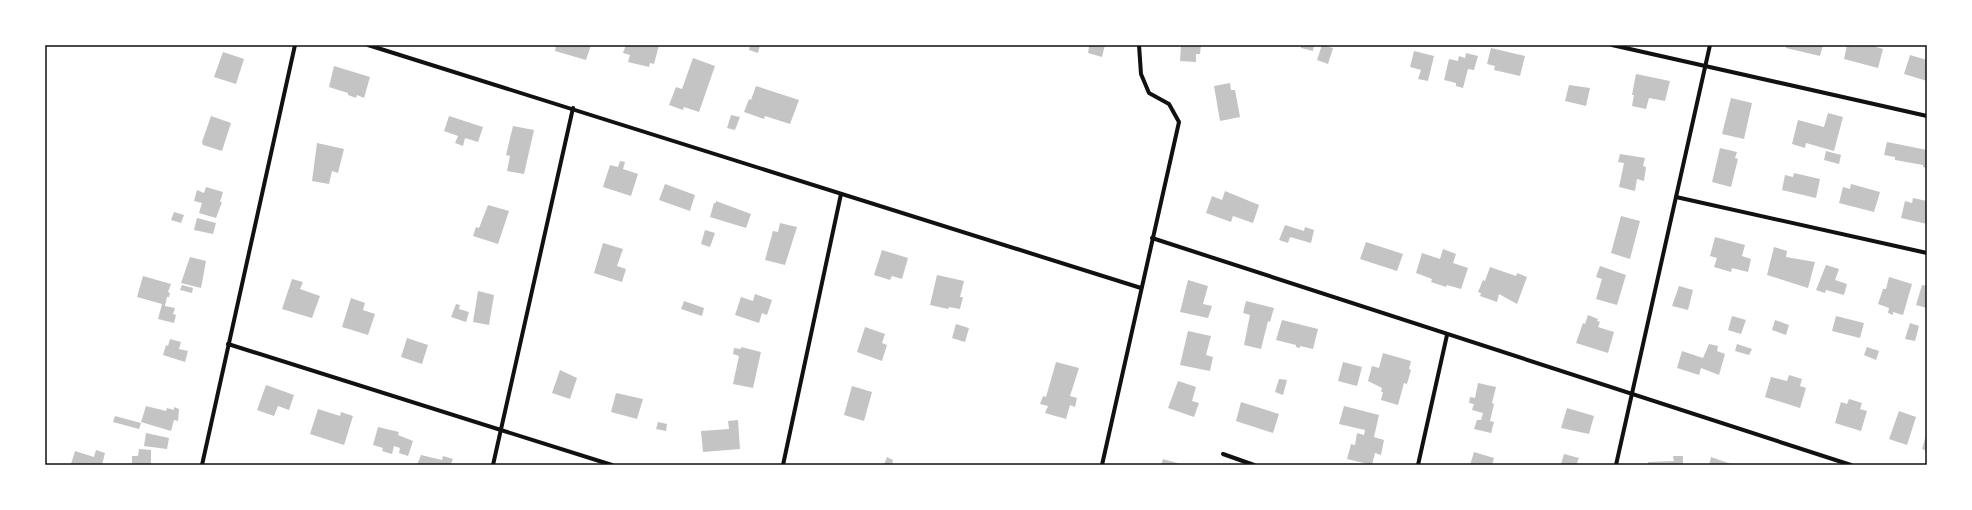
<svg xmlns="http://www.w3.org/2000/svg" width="1972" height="510" font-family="Rubik,sans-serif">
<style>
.building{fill:#c4c4c4}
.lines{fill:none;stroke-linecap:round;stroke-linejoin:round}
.minor{stroke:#111;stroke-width:4}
.neatline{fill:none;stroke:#111;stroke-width:1.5}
</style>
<rect width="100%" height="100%" fill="#fff"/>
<g class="building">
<path d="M556,45h35l-5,15 -31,-9z"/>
<path d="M626,45h33l-5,19 -4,-1 -1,4 -21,-5 2,-7 -7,-2z"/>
<path d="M750,45h10l-2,8 -9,-3z"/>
<path d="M1085,45h20l-3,12 -14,-4 1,-6z"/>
<path d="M1181,45h20l-1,9h-4v8l-16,-1z"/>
<path d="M1301,45h13l-1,6 -12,-3z"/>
<path d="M1322,45l11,3 -5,16 -11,-4z"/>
<path d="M1787,45h36l-3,11 -34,-8z"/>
<path d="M1847,45l8,2v-2h15l13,4 -5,19 -34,-9z"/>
<path d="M1491,48l34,8 -5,20 -26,-6 1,-4 -8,-2z"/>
<path d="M1414,51l20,5 -6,25 -10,-2 3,-9 -11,-3z"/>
<path d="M223,52l21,7 -8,25 -22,-7z"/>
<path d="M1466,53l12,3 -4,14 -6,-1 -5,19 -7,-2v-3l-12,-3 5,-21 9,2 1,-5 6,2z"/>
<path d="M1910,55l17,5v21l-23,-7z"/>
<path d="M693,58l22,8 -16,46 -15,-5 -1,3 -14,-5 7,-18 6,2z"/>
<path d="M334,66l36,11 -6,21 -7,-3 -1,3 -8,-3v-2l-19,-6z"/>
<path d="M1636,74l34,7 -5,20 -16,-3 -3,11 -14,-3 2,-11h-2z"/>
<path d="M1230,83l1,7h4l5,27 -20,4 -6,-35z"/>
<path d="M1569,85l21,3 -4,18 -21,-5z"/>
<path d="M756,86l43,14 -9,24 -25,-8 -1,3 -20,-7 5,-13 2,1z"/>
<path d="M1731,98l21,5 -8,36 -22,-5z"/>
<path d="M1828,113l15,4 -9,34 -28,-8 -1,5 -13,-4 6,-24 26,7z"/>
<path d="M731,115l9,2 -5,13 -8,-2z"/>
<path d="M211,116l20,7 -9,28 -19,-6 -1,-3z"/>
<path d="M449,116l34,11 -5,15 -13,-4 -2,8 -8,-3 3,-7 -14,-5z"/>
<path d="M513,126l21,4 -10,44 -17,-3 3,-15 -4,-1z"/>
<path d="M1887,142l40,8v18l-4,-1v-2l-28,-5v-3l-11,-2z"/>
<path d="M317,143l27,6 -6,24 -6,-2 -3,13 -17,-3z"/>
<path d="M1720,148l17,4 -2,6 3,1 -7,28 -19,-5z"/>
<path d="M1826,151l15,4 -2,9 -15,-4z"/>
<path d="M1620,154l25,4 -2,8 3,1 -2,14 -7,-2 -2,12 -16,-4 5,-24 -6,-1z"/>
<path d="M620,161l5,1 -2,7 15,5 -7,22 -28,-9 7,-22 8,2z"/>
<path d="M1794,173l26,6 -4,19 -34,-8 3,-15 8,2z"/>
<path d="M665,184l30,11 -5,16 -31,-11z"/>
<path d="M1851,184l29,8 -6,20 -35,-9 4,-16 7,2z"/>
<path d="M206,187l17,5 -3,10h2l-6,16 -17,-5 3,-10 -8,-2 3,-11 7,3z"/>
<path d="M1225,191l34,14 -6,18 -20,-7 -2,6 -25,-9 6,-17 10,4z"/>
<path d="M1913,198l14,3v23l-26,-6 4,-17 7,2z"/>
<path d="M716,201l35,13 -5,14 -36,-11 4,-14h2z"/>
<path d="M488,205l21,6 -11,33 -25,-8 3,-9 3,1z"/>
<path d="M174,212l10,3 -3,8 -10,-3z"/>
<path d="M1621,216l19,5 -10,38 -19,-6z"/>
<path d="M197,218l19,5 -3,11 -19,-4z"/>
<path d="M780,223l17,4 -12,38 -20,-5 8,-29 5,1z"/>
<path d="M1285,225l19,6 1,-4 9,3 -3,13 -21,-6 -2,6 -9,-3z"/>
<path d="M705,230l10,3 -5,14 -9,-3z"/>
<path d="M1715,237l30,8 -3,11 9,3 -3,13 -16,-4 -1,4 -17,-5 3,-9 -7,-2z"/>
<path d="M1366,242l37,12 -6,17 -37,-12z"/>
<path d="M603,243l20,6 -6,17 9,3 -4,13 -28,-9z"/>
<path d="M1774,247l13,4 -1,6 29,5 -7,26 -41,-13z"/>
<path d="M1443,249l13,5 -3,9 15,5 -7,21 -14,-4 -1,2 -15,-5 1,-3 -16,-6 6,-20 18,6z"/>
<path d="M882,250l26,8 -6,21 -10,-3 -2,4 -16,-5z"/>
<path d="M190,257l16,4 -5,27 -20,-5z"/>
<path d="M1826,265l13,4 -4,11 12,4 -3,11 -18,-5 -1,3 -9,-3z"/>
<path d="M1600,266l26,9 -9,30 -21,-6 6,-20 -6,-2z"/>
<path d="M1490,267l26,9 1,-3 10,4 -10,27 -18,-10 -2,8 -17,-6 1,-3 -3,-1 5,-12 2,1z"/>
<path d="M937,275l27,6 -4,16h3l-3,12 -11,-2 -1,2 -18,-4z"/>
<path d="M143,276l28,8 -3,8 2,1 -1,4h-2l-2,9 10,2 -2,6 3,1 -2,8 -16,-4 4,-15 -25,-7z"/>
<path d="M1889,277l23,7 -9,31 -10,-3v3l-5,-2 1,-5 -11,-4 5,-15h3z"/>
<path d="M292,279l11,3 -3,7 20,7 -8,22 -30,-9z"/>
<path d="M1188,280l20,6 -5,18 9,2 -4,12 -28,-6z"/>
<path d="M182,285l11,3 -1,5 -12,-3z"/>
<path d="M1922,285l5,1v22l-11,-3z"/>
<path d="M1679,286l14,4 -5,20 -16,-4z"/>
<path d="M478,291l16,4 -5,30 -16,-3z"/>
<path d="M755,294l17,6 -5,15 -5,-2 -3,10 -24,-8 6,-18 12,4z"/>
<path d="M351,298l14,5 -2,7 12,4 -7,21 -26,-8z"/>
<path d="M684,301l20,7 -2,8 -21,-7z"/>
<path d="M1246,301l28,7 -4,14 -2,-1 -7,28 -17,-4 6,-30 -7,-2z"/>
<path d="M456,304l4,1 -1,4 10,3 -3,10 -15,-5z"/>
<path d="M1588,315l10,4 -1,2 3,1 -2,5 16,5 -6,21 -32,-10 7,-20 2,1z"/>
<path d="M1732,316l14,4 -5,14 -13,-4z"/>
<path d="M1836,316l28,7 -4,15 -28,-7z"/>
<path d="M1282,320l36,9 -5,20 -13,-3v2l-4,-1v-2l-20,-5z"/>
<path d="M1775,320l14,5 -3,10 -14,-5z"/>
<path d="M1910,323l9,3 -4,15 -10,-2z"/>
<path d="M956,324l13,4 -4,14 -13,-4z"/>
<path d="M865,327l20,7 -3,9 5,2 -5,16 -25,-9z"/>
<path d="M1188,331l23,5 -5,19 7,2 -3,14 -30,-6z"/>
<path d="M407,338l21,7 -6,19 -21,-7z"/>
<path d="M170,339l11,3 -2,7 9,2 -3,11 -22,-7 3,-10 2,1z"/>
<path d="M1709,344l9,2 -1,5 8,3 -6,21 -18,-7 -2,7 -22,-7 5,-17 21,7z"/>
<path d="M1737,344l15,5 -3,6 -14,-4z"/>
<path d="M741,347l20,5 -8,36 -20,-4 6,-28 -6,-2 1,-6 7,1z"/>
<path d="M1867,347l12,4 -3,9 -12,-5z"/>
<path d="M1383,353l28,8 -2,8 2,1 -4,14 -3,-1 -6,22 -17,-5 2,-8h-2l1,-4 -14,-7 4,-15 7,2z"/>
<path d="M1056,362l23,6 -9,28 7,2 -2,9 -5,-2 -4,14 -21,-6 3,-7 -8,-2 3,-8 3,1z"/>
<path d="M1343,362l19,5 -5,19 -19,-5z"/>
<path d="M560,370l17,8 -7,21 -18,-6z"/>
<path d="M1789,375l13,4 -2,7 6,2 -6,20 -35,-11 6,-20 16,4z"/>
<path d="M1279,379l8,1 -4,15 -8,-3z"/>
<path d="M1178,381l18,6 -4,14 7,2 -5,14 -26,-9z"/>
<path d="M1478,383l18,4 -4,16 2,1 -4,17 4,1 -3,11 -17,-4 3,-9h4l2,-7 -11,-3 2,-6 -5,-1 1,-6 5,1z"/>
<path d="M266,385l28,10 -5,15 -11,-4 -4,10 -17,-6z"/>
<path d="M852,386l20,6 -8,29 -20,-6z"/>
<path d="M616,393l27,6 -6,20 -26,-7z"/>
<path d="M1849,399l13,4 -2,6 7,2 -6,20 -26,-8 6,-21 6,2z"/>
<path d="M1241,402l38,12 -6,19 -37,-12z"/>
<path d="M146,406l20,5 1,-3 7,2v-3l5,2 -1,12 -4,-1 -3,11 -30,-9z"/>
<path d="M1344,406l35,9 -5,22 10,3 -3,15 -6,-2 -3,12 -25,-6 4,-15 4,1 2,-12 7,2 1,-5 -26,-6z"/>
<path d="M1567,408l27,8 -5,18 -28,-6z"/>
<path d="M318,409l22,7 1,-4 12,4 -9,29 -34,-11z"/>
<path d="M1899,411l17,6 -9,28 -18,-6z"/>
<path d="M115,416l26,7 -2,6 -26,-7z"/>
<path d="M738,420l2,29 -37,3 -2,-21 28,-2 -1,-8z"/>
<path d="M658,422l9,2 -1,7 -10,-2z"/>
<path d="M378,427l21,5 -1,3 15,6 -5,15 -9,-3 1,-5 -6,-2 -2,8 -10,-3 1,-3 -10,-3z"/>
<path d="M1927,432v19l-5,-2z"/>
<path d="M146,433l23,5 -2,11 -23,-3z"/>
<path d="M139,449l12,1v15h-19v-9h6z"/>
<path d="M96,450l9,3 -3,12 -31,-1 4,-13 19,6z"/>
<path d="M1474,452l20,6 -2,7h-22z"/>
<path d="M1564,454l15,4 -3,7 -15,-1z"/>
<path d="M421,455l21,5 1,-4 10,3 -2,5 3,1h-37z"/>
<path d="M1673,456h10v9h-35v-3l26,-1z"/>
<path d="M887,457l6,3 -1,5h-8z"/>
<path d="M1711,457l23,8h-25z"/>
<path d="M1163,459l21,6h-23z"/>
</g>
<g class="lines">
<g class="minor">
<path d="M368,45l773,243"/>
<path d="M1612,45l315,71"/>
<path d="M1676,197l251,56"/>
<path d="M1152,238l699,227"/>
<path d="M228,344l384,121"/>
<path d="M1223,454l31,11"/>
<path d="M202,465l93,-420"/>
<path d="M493,465l80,-357"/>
<path d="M783,465l58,-271"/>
<path d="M1102,465l77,-343 -10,-18 -20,-11 -8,-19 -2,-29"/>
<path d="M1418,465l29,-130"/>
<path d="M1616,465l94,-420"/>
</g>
</g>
<rect width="1972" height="510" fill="none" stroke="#ffffff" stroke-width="92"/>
<rect x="46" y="46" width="1880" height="418" class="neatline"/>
</svg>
